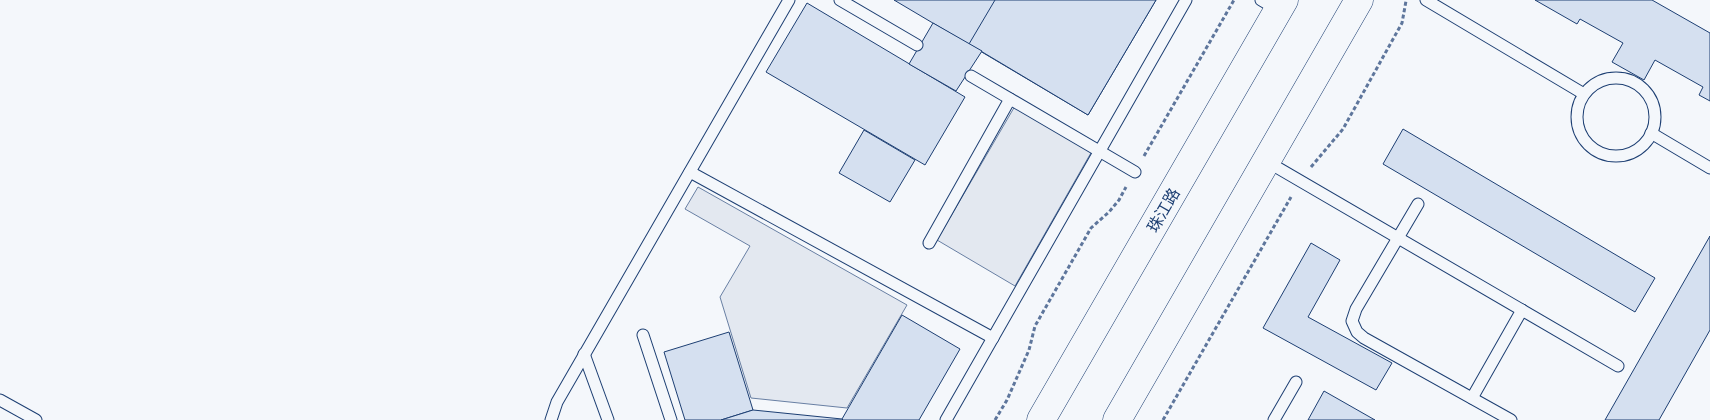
<svg xmlns="http://www.w3.org/2000/svg" width="1710" height="420" font-family="Spectral,'Noto Sans SC',serif">
<style>
.parking{fill:#e3e8f0;stroke:#687fa3}
.building{fill:#d5e0f0;stroke:#1d3f73}
.lines{fill:none;stroke-linecap:round;stroke-linejoin:round}
.service-casing{stroke:#1d3f73;stroke-width:13}
.tertiary-casing{stroke:#1d3f73;stroke-width:29}
.path{stroke:#5e769c;stroke-width:3;stroke-dasharray:4 2.5;stroke-linecap:butt}
.service{stroke:#f4f7fb;stroke-width:11}
.tertiary{stroke:#f4f7fb;stroke-width:28}
.labels{text-anchor:middle;stroke-width:4;stroke-linejoin:round;paint-order:stroke}
.street-label{font-size:16px;fill:#1d3f73;stroke:#f4f7fb}
</style>
<rect width="100%" height="100%" fill="#f4f7fb"/>
<g class="parking">
<path d="M1015,106l77,45 -77,135 -78,-46z"/>
<path d="M698,187l209,118 -60,103 -96,-10 -31,-101 30,-51 -65,-37z"/>
</g>
<g class="building">
<path d="M894,0h262l-68,115z"/>
<path d="M995,0h161l-68,115 -119,-71z"/>
<path d="M1535,0h117l58,33v68l-11,-6 4,-8 -48,-27 -11,20 -32,-18 11,-19 -43,-24 -3,5z"/>
<path d="M807,3l158,94 -40,68 -159,-93z"/>
<path d="M933,23l49,28 -26,40 -47,-27z"/>
<path d="M1403,129l252,149 -20,34 -252,-148z"/>
<path d="M864,130l51,30 -25,42 -51,-29z"/>
<path d="M1710,236v94l-51,90h-54z"/>
<path d="M1311,243l29,17 -32,57 84,46 -16,27 -113,-62z"/>
<path d="M902,315l58,34 -41,71h-76l-1,-1z"/>
<path d="M729,332l24,78 -32,10h-36l-21,-68z"/>
<path d="M1324,391l51,29h-67z"/>
<path d="M753,410l89,9 1,1h-122z"/>
</g>
<g class="lines">
<defs>
<g id="service">
<path d="M840,0l77,45"/>
<path d="M1261,0l17,10"/>
<path d="M1426,0l158,94"/>
<path d="M971,76l164,96"/>
<circle cx="1616" cy="117" r="39"/>
<path d="M1651,133l59,35"/>
<path d="M1266,161l352,205"/>
<path d="M690,172l303,166"/>
<path d="M1418,204l-62,105 -4,12 5,11 7,6 147,82"/>
<path d="M929,243l81,-144"/>
<path d="M643,335l28,85"/>
<path d="M584,354l24,66"/>
<path d="M1472,398l50,-88"/>
<path d="M0,400l36,20"/>
<path d="M551,420l6,-18 232,-402"/>
<path d="M946,420l240,-420"/>
<path d="M1274,420l22,-38"/>
</g>
<g id="tertiary">
<path d="M1041,420l243,-420"/>
<path d="M1117,420l242,-420"/>
</g>
</defs>
<use href="#service" class="service-casing"/>
<use href="#tertiary" class="tertiary-casing"/>
<g class="path">
<path d="M1144,156l90,-156"/>
<path d="M1311,167l32,-38 59,-106 4,-22"/>
<path d="M995,420l12,-20 22,-50 6,-24 56,-98 18,-16 10,-12 7,-13"/>
<path d="M1163,420l128,-223"/>
</g>
<use href="#service" class="service"/>
<use href="#tertiary" class="tertiary"/>
</g>
<g class="labels">
<g class="street-label">
<text transform="translate(1163 210) rotate(-60)" y="6">珠江路</text>
</g>
</g>
</svg>
